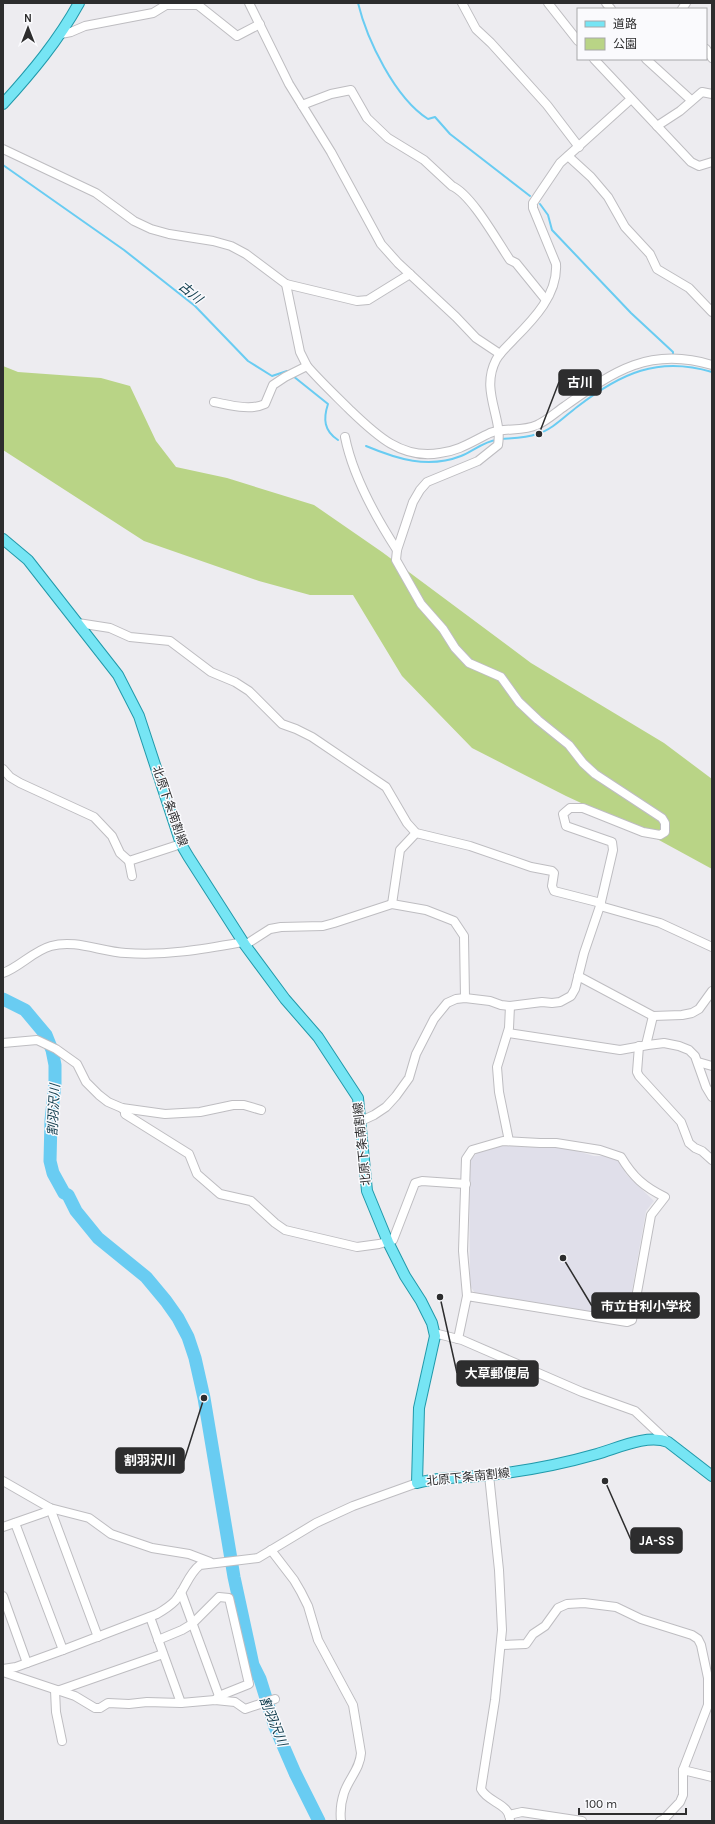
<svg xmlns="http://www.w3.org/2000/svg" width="715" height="1824" font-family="Karla,'Noto Sans JP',sans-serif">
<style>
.built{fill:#e0dfea}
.green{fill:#b9d486}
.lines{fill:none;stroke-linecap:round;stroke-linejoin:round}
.stream{stroke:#69ccf2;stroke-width:2}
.river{stroke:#69ccf2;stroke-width:13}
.minor-casing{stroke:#bebdc1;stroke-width:10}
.major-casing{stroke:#2199aa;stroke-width:12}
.minor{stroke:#fff;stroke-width:8}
.major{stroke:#76e5f4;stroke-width:10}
.labels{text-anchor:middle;stroke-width:3;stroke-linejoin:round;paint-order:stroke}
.street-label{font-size:12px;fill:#2d2d2e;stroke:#fafafd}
.water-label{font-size:13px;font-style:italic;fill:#103c4c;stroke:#fafafd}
.leader{fill:none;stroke:#2d2d2e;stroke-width:1.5}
.callout-dot{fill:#2d2d2e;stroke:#fafafd;stroke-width:1.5}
.callout{fill:#2d2d2e;stroke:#2d2d2e;stroke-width:1.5}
.callout-label{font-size:13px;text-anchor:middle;font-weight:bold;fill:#fff}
</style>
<rect width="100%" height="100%" fill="#edecf0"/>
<path class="built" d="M508,1143l55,4 31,9h14l7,2 6,5 5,11 28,27 -8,10 -18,102 -5,4 -148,-24 -5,-7 -1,-125 9,-9z"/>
<path class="green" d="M3,366l15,6 83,6 29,8 26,55 20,26 51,11 87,27 68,47 149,111 133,80 48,36v90l-66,-36 -80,-37 -94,-48 -70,-72 -49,-81h-43l-51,-14 -115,-40 -141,-91z"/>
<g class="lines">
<g class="stream">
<path d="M358,3c9,37 37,95 70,116l7,-2 15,17 80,62"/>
<path d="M3,165l121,85 71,56 53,55 24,15 15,-5 1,1"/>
<path d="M540,204l8,11 4,15 79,83 42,39v4"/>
<path d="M293,376l35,28c-5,15 -4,27 10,36"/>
<path d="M501,439c12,-1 25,-1 36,-5 15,-4 28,-18 40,-27 44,-34 81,-51 135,-35"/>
<path d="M366,446c31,13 62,23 95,10 11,-4 23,-15 36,-16"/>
</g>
<path class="river" d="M3,999l22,11 21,25 6,15 3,15v19l-4,36 -1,41 3,12 11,20 4,2 8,16 22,27 48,39 20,24 12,17 10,19 7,21 9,40 30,179 19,88 7,14 15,48 20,46 24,48"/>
<defs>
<g id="minor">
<path d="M249,3l40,81 42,68 50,92 17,19 58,54 20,21 24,16"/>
<path d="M462,3l14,26 15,14 56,62 32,42"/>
<path d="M548,3l30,38"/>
<path d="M606,3l5,6"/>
<path d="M682,9l4,-6"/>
<path d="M61,34l10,-2 14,-6 68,-13 13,-8h32l39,31 23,-12"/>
<path d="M706,49l6,9"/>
<path d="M594,59l97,103 8,4 13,-4"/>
<path d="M646,59l45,41"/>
<path d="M302,105l29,-11 20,-4 16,28 21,20 36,22 28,26c20,9 45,55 58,74l6,3 30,37"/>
<path d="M657,126l23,-15 22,-19 10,2"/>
<path d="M3,149l93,44 38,28 17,8 18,5 44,7 18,5 15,8 40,30 71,17 11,-1 42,-26"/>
<path d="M568,156l23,21 17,20 17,30 25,27 7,15 32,19 23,24"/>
<path d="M286,284l14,68 7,14c13,15 28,29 42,43 26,25 52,51 91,44 19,-2 33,-12 50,-20 15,-6 32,-1 47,-8 11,-5 19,-13 28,-19 49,-35 85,-60 147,-41"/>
<path d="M214,402c16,3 36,9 51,2l8,-19 12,-8 22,-11"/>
<path d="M345,437c8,40 30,79 52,113"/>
<path d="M78,623l32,5 20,9 40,4 41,31 24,10 14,9 33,33 14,5 16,8 74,50 21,36 9,10 54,13 61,21 21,4 2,2 -2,13 2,5 47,12"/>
<path d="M3,769l7,8 10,6 74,34 18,19 8,17 9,8 52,-17"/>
<path d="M129,861l3,15"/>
<path d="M392,904l8,-54 16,-17"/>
<path d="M600,906l60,17 52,24"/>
<path d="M245,945l25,-16 11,-2 42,-1 11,-3 58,-19 34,6 28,11 10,15 1,62"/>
<path d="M3,973c17,-6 30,-22 48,-27 25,-7 50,6 75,7 40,3 78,-4 117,-11"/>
<path d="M578,976l75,40 29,-1 10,-2 7,-4 13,-18"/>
<path d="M508,1033l112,17 28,-5 16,-2 15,3 10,4 6,6 11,31 6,10"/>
<path d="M3,1043l34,-3 19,9 21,15 9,18 13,13 9,7 14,6 43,6 35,-2 33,-7h11l17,5"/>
<path d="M646,1045l7,-29"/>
<path d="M639,1046l-2,26 2,4 42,46 8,21 6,5 7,3 10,9"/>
<path d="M698,1062l14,4"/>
<path d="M122,1108l3,3v3l64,40 8,20 23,20 31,7 24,22 10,7 72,17 22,-3 14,-4 22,-57 7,-2 44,3"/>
<path d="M361,1121l13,-6 12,-8 10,-11 13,-18 7,-24 18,-35 13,-16 9,-4 9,-1 25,3 11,4 9,1 32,-4 10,1 8,-1 11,-6 4,-7 9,-36 16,-47 13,-56 -1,-8 -3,-1 -43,-15 -3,-12 7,-6h13l60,24 17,3 5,-3v-9l-3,-5 -67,-44 -12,-11 -14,-18 -31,-25 -19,-18 -18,-25 -32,-14 -14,-15 -12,-19 -22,-25 -25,-44 1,-10 16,-48 7,-12 7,-8 51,-21 20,-16c5,-28 -18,-54 -2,-85 4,-8 12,-14 18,-21 20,-20 44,-45 42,-75l-23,-56v-5l27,-40 71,-64"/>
<path d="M509,1141l-10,-49 -2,-25 12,-39 1,-22"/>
<path d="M434,1333l28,7 120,52 53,19 33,31"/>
<path d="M458,1339l9,-43 -4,-45 3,-92 6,-9 31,-9 37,2h16l44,7 21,7c12,20 23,30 44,40l-14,18 -19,105 -5,2 -160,-26"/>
<path d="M489,1475l10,95 3,60 -7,70 -14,89c7,14 29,14 29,32"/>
<path d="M3,1481l47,27 39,10 22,16 41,14 37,6 21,8"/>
<path d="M15,1523l48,127"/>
<path d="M3,1527l43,-15 4,-4 48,129"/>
<path d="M271,1550l23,30 7,12 7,14 10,34 35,65 8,48c-1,16 -12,25 -17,40 -3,9 -4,19 -3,28"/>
<path d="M181,1592l38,104"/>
<path d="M3,1596l24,67"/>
<path d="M150,1617l31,86"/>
<path d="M158,1640l24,-10 10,-6 27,-27 10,1 20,86 -30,12 -4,4"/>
<path d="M501,1645l25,-1 7,-10 12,-8 13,-18 9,-4 17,-1 32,4 25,12 51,16 6,4 3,6 7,33v27l-25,65v25l-3,7 -16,17 -4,2"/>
<path d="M3,1669l13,-2 47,-17 94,-36c7,-4 13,-8 18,-13 10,-11 13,-27 25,-36l58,-7 58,-35 37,-17 64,-23"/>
<path d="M3,1672l72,24 20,12h5l8,-5 21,1 18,-2 34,1 34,-3 20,2 10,7 30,-10"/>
<path d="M55,1690l1,22 6,29"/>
<path d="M57,1691l106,-37"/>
<path d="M683,1770l29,7"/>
<path d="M509,1815l13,-3 60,9"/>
</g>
<g id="major">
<path d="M3,104c29,-32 55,-63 76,-101"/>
<path d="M3,539l25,21 90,115 21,41 42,128 7,12 57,89 40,54 33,38 40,61 9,93 21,51 17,34 16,25 11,22 3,13 -16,72 -2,75c24,-7 48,-5 73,-8 36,-4 72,-11 107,-21 21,-6 50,-20 71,-12l44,34"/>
</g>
</defs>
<use href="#minor" class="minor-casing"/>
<use href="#major" class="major-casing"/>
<use href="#minor" class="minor"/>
<use href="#major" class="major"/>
</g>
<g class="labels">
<g class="street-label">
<text transform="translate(170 806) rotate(71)" y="4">北原下条南割線</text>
<text transform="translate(362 1144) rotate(-96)" y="4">北原下条南割線</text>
<text transform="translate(468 1477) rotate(-6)" y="4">北原下条南割線</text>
</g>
<g class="water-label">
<text transform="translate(191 292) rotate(40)" y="5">古川</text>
<text transform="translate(53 1110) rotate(-87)" y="5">割羽沢川</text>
<text transform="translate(274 1721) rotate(68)" y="5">割羽沢川</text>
</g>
</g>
<path class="leader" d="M539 434L559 382M563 1258L592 1306M440 1297L457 1373M204 1398L184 1461M605 1481L631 1540"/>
<g class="callout-dot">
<circle cx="539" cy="434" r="4"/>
<circle cx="563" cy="1258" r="4"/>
<circle cx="440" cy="1297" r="4"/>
<circle cx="204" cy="1398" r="4"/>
<circle cx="605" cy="1481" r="4"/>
</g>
<g class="callout">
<rect x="559" y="370" width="42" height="25" rx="4"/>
<rect x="592" y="1293" width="107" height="25" rx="4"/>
<rect x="457" y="1361" width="81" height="25" rx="4"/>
<rect x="116" y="1448" width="68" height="25" rx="4"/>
<rect x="631" y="1528" width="51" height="25" rx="4"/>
</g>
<g class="callout-label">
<text x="580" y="387">古川</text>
<text x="646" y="1311">市立甘利小学校</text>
<text x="497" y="1378">大草郵便局</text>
<text x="150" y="1465">割羽沢川</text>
<text x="657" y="1545">JA-SS</text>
</g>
<rect width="715" height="1824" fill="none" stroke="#2d2d2e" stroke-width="8"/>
<rect x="577" y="8" width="130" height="52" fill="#fafafd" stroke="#a8a8aa"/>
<rect x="585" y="21" width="20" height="6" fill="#76e5f4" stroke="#a8a8aa"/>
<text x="613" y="28" font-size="12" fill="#2d2d2e">道路</text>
<rect x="585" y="38" width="20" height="12" fill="#b9d486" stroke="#a8a8aa"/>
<text x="613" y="48" font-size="12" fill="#2d2d2e">公園</text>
<g transform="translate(28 28)" stroke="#fafafd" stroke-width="3" paint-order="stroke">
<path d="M0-3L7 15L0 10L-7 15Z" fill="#2d2d2e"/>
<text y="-6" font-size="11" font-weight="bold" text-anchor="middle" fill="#2d2d2e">N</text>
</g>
<path d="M579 1808v6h107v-6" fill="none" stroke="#2d2d2e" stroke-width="2"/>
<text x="585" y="1808" font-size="12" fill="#2d2d2e" stroke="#fafafd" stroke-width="3" paint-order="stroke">100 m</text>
</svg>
